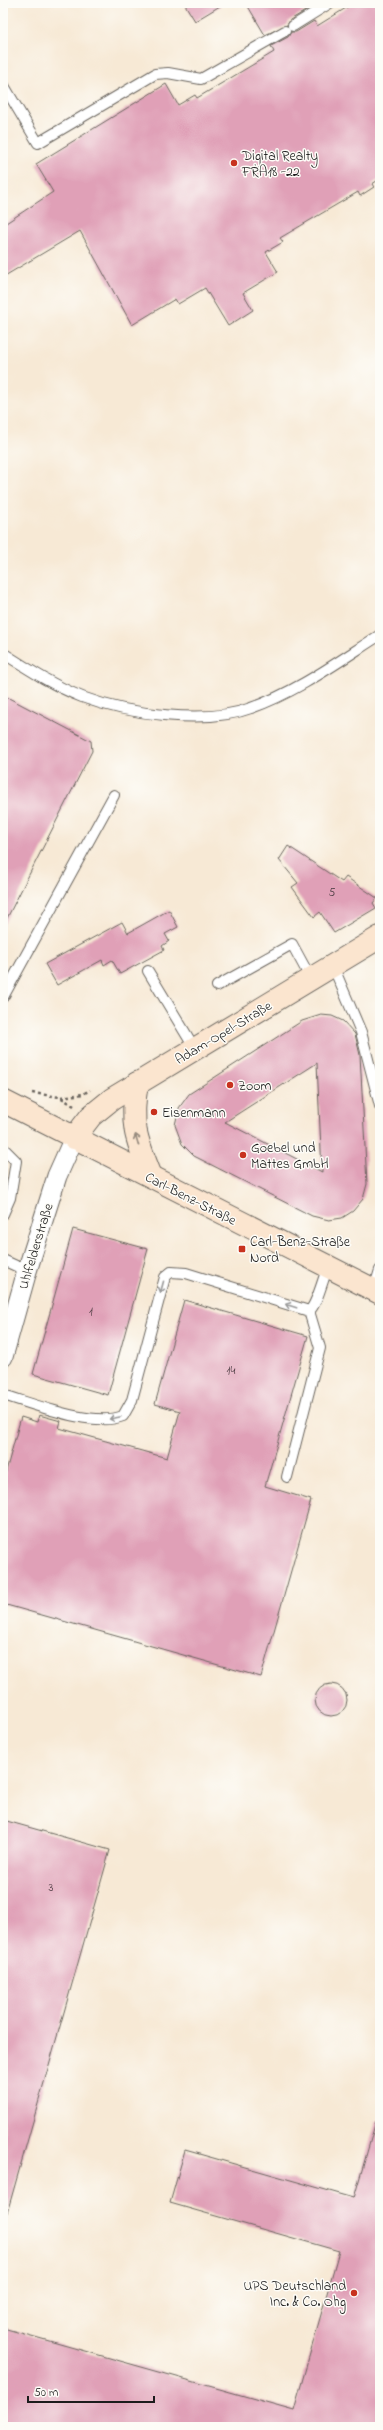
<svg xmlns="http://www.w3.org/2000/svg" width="383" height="2430" font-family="'Indie Flower',sans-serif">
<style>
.building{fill:#e0a0b7;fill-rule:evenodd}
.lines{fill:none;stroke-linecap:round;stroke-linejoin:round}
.service-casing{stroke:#69645d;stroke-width:12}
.minor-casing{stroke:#69645d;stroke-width:21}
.secondary-casing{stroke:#69645d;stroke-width:24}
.path{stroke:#69645d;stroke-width:2.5;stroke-dasharray:3 3;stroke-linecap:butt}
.service{stroke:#fff;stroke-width:10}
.minor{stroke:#fff;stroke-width:19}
.secondary{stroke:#fbe5cf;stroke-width:22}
.oneway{stroke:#978b7e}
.oneway2{stroke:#999}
.poi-dot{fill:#c8321e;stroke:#fdfcf7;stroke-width:1.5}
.labels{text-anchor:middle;stroke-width:3;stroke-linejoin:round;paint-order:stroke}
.number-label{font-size:12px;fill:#4d3d43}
.poi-label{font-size:14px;fill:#1c1c1c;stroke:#fdfcf7;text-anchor:start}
.street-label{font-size:14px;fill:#1c1c1c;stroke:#fdfcf7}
</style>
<rect width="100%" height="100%" fill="#fdfcf7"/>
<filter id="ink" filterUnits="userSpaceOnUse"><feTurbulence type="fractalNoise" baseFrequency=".025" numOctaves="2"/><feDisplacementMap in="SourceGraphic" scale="8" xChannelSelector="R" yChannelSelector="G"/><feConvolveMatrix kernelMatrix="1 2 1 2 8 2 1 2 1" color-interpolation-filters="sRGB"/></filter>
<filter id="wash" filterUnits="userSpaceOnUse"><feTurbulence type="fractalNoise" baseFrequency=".012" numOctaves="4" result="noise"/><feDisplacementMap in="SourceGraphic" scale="16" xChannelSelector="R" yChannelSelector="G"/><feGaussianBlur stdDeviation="0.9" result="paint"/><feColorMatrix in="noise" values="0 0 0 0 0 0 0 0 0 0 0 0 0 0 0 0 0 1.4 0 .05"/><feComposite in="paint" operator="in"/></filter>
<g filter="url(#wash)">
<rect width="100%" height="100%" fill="#f7e9d5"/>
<g id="blocks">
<g class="building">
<path d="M184,3h41l-30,18z"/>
<path d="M246,3h57l4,7 -17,10 -3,5 -22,10z"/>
<path d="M354,3h26v176l-8,5 2,3 -14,9 -2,-4 -78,46 3,4 -17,10 12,20 -35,21 10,17 -25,16 -23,-38 -27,16 -3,-5 -43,26 -52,-94 -77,46v-52l50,-33 -17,-28 130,-80 12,21 17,-10 2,3 77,-46 -3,-6 17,-9 3,-5h5l18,-11 3,5z"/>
<path d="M3,695l88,46 1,10 -89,175z"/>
<path d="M288,846l54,36 4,-5 31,21 -4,5 3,5 -42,25 -14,-21 -6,5 -22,-30 6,-4 -19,-23z"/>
<path d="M169,910l9,17 -13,7 4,7 -7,5 2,4 -44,24 -8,-14 -8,5 -2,-5 -45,25 -12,-21 77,-42 6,11z"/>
<path d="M321,1015l11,1 11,5 12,13 5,21 7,129 -4,15 -10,12 -11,7 -13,2 -17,-4 -118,-60 -12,-12 -7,-19 4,-17 10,-14 113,-73zM317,1063l5,109 -97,-50z"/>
<path d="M73,1229l75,20 -40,146 -75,-21z"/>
<path d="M184,1300l124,36 -43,150 46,14 -50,177 -258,-73v-122l18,-65 16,5 2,-7 22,6 -2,7 108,30 13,-47 -25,-7z"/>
<circle cx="331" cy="1700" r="16"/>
<path d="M3,1820l107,30 -103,363 -4,-1z"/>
<path d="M376,2121h4v306h-377v-99l291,82 45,-159 -169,-48 15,-53 169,48z"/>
</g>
</g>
</g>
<g filter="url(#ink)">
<use href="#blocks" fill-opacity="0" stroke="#69645d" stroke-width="1"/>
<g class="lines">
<defs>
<g id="service">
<path d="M293,26l37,-23"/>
<path d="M3,84l35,59 117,-69 13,-1 33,6 84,-48"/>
<path d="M3,653c25,16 51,33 79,44 45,17 124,28 169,11 46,-16 88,-47 129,-73"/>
<path d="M333,966l28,66 19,74"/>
<path d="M148,971l47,78"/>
<path d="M217,986l75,-42 19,35"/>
<path d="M3,997l111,-202"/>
<path d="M3,1148l13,13 -6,37 -7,16"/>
<path d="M3,1260l24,11"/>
<path d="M374,1290l6,-20"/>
<path d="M3,1395c31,9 90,33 120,21l9,-16 33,-123 6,-5 15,1 123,38c8,-6 14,-33 19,-44"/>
<path d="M287,1477l33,-129 -11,-37"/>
</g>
<path id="minor" d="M3,1357l24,-86 30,-95 17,-38"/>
<g id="secondary">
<path d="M137,1083c-7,41 -1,56 14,93"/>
<path d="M3,1101l377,192"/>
<path d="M74,1138l17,-22 21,-17 268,-162"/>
</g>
</defs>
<use href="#service" class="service-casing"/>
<use href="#minor" class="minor-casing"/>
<use href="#secondary" class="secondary-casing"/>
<g class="path">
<path d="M32,1093l28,4 14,9"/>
<path d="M61,1097l22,-3 7,-4"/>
</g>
<use href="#service" class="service"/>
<use href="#minor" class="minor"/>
<use href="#secondary" class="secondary"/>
</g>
<defs><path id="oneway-shaft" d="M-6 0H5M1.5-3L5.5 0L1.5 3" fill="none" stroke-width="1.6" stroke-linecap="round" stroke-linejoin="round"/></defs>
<use class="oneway" href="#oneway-shaft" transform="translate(137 1140) rotate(-106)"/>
<g class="oneway2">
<use href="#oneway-shaft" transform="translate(162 1287) rotate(105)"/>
<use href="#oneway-shaft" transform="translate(291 1306) rotate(-162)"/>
<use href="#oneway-shaft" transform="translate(115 1418) rotate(168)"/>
</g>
</g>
<g class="poi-dot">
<circle cx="234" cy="163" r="4"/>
<circle cx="230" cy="1085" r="4"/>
<circle cx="154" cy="1112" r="4"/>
<circle cx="243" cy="1155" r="4"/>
<rect x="238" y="1245" width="8" height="8" rx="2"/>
<circle cx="354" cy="2293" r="4"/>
</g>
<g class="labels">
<g class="number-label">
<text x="332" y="896">5</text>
<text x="91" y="1315">1</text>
<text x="231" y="1374">14</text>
<text x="51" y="1891">3</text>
</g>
<g class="poi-label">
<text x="242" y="160">Digital Realty<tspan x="242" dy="16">FRA18 -22</tspan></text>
<text x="238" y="1090">Zoom</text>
<text x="162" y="1117">Eisenmann</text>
<text x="251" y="1152">Goebel und<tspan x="251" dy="16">Mattes GmbH</tspan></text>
<text x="250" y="1246">Carl-Benz-Straße<tspan x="250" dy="16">Nord</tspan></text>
<text x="346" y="2290" text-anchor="end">UPS Deutschland<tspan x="346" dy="16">Inc. &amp; Co. Ohg</tspan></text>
</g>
<g class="street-label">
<text transform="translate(223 1032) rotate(-31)" y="5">Adam-Opel-Straße</text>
<text transform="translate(191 1198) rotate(27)" y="5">Carl-Benz-Straße</text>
<text transform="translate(35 1246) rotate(-73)" y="5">Uhlfelderstraße</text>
</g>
</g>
<rect width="383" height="2430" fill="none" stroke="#fdfcf7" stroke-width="16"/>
<path d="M28 2396v6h126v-6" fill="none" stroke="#1c1c1c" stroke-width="2"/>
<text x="34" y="2396" font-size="12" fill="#1c1c1c" stroke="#fdfcf7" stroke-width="3" paint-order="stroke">50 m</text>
</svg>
